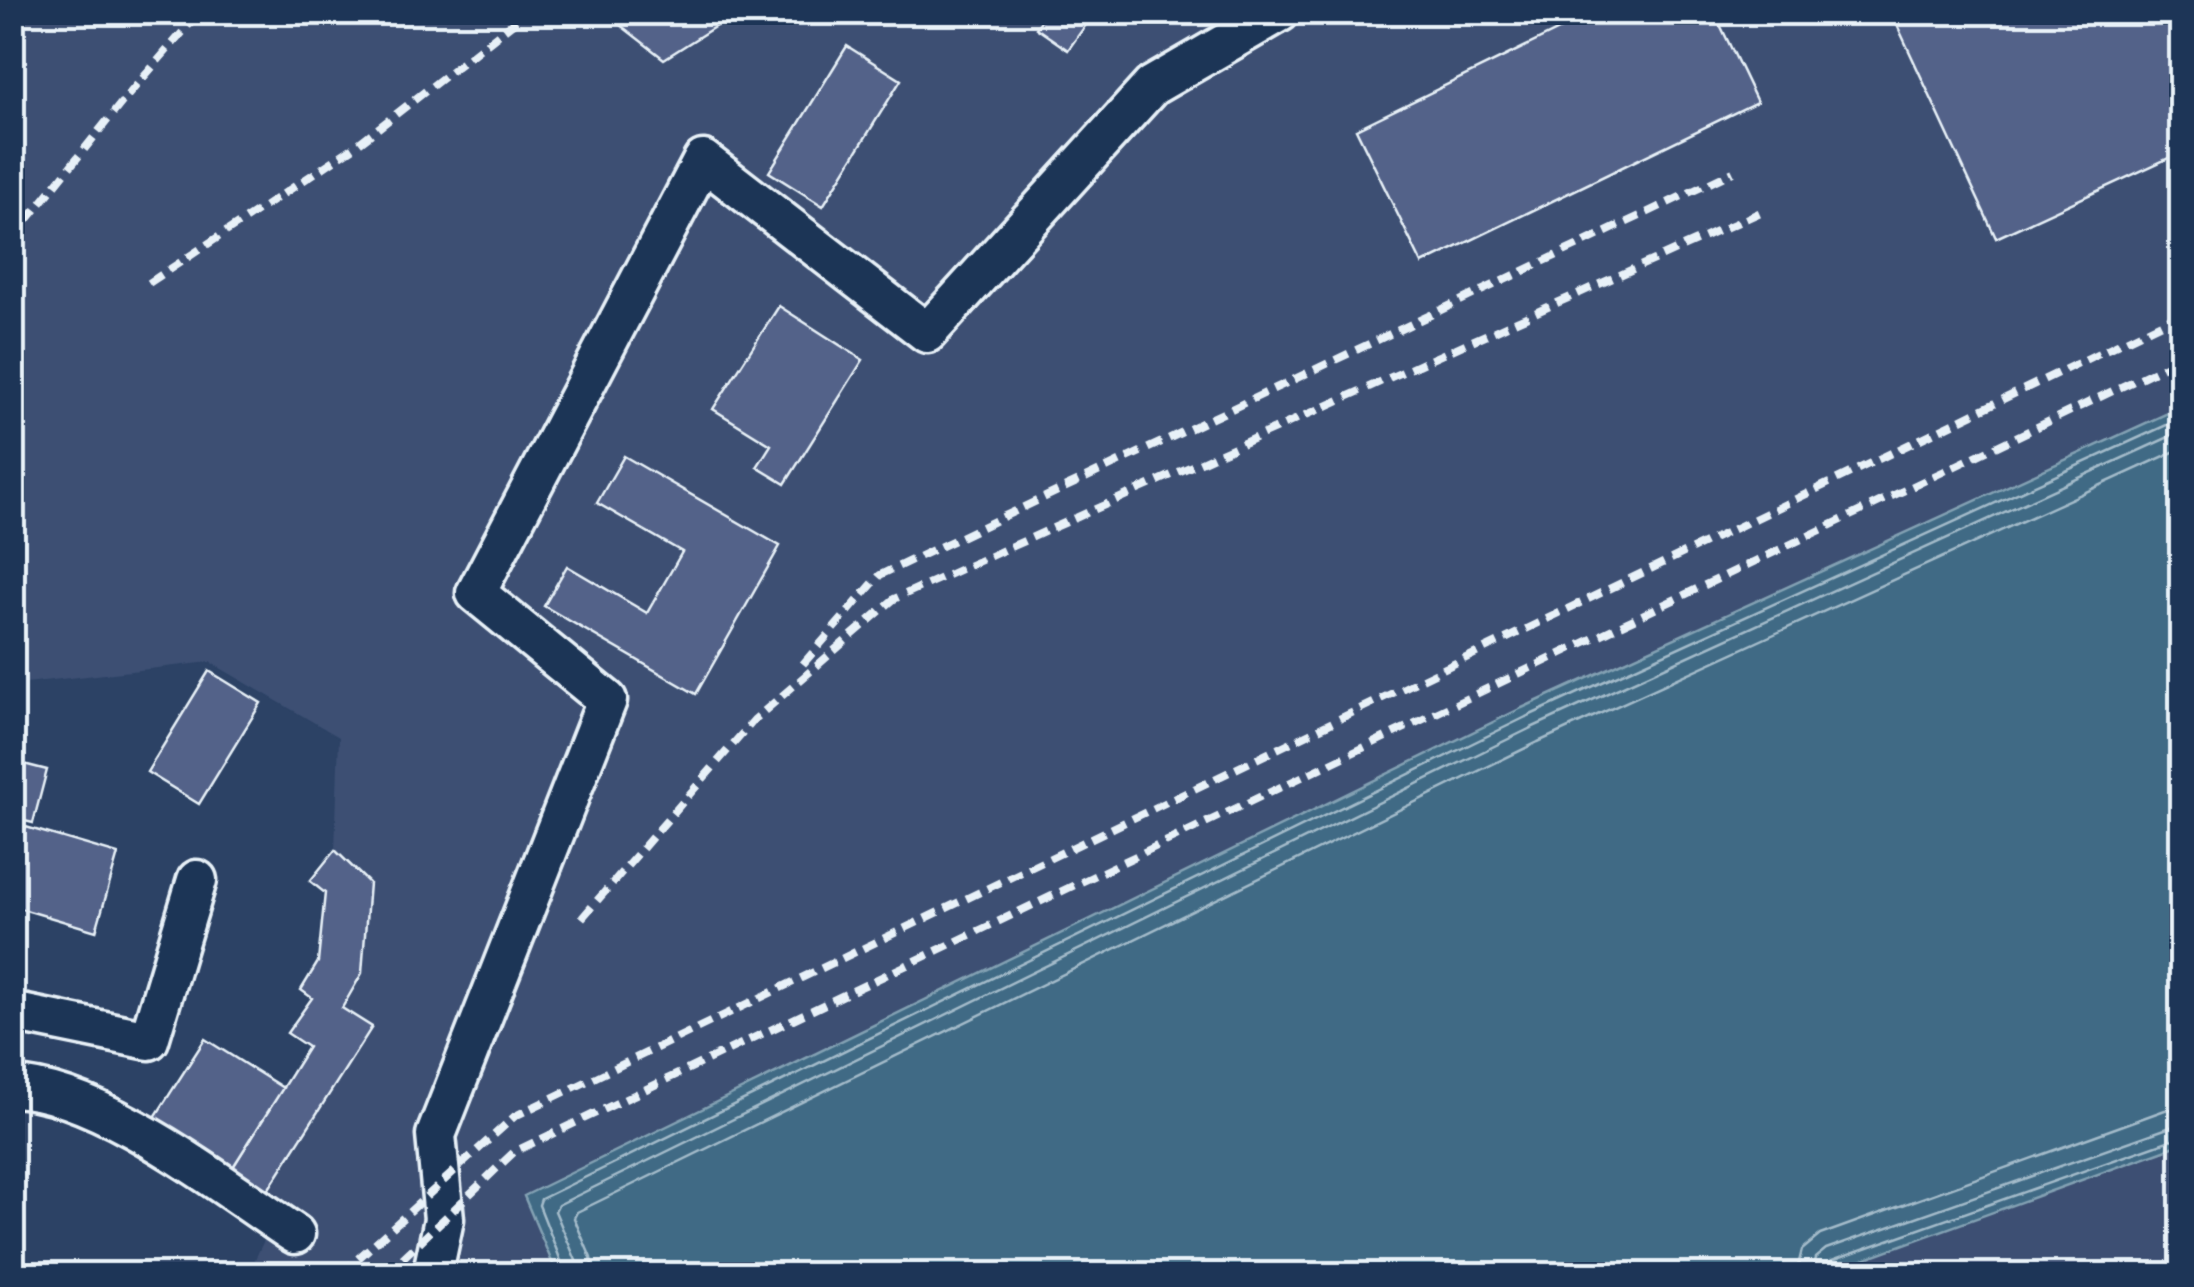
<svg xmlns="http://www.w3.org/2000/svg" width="2194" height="1287" font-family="'Balsamiq Sans',sans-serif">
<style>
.built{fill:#3c4f73}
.water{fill:#3f6b85;stroke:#83a1b3;stroke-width:2.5}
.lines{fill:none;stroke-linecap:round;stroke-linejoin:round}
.shore{stroke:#a4bbca;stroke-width:2.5}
.building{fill:#536289;stroke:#e8f1f8;stroke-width:2.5}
.minor-casing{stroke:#e8f1f8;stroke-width:45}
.minor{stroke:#1d3557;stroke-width:38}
.rail{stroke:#e8f1f8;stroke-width:8;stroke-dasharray:15 8;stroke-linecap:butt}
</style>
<rect width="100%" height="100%" fill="#2c4265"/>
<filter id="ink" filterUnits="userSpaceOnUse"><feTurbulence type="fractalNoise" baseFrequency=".01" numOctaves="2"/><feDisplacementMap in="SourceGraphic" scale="20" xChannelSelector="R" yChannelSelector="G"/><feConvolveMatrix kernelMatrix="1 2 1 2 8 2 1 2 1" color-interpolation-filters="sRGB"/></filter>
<g filter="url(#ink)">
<g class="built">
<path d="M13,13h2168v394l-659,301 -997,488 32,78h-309l34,-72 -14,-12 104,-163 -30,-19 20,-35 7,-90 -34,-33 4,-113 -129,-75 -184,21 -8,-82h-5z"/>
<path d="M2181,1144v130h-359z"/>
</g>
<path class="water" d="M2181,407v737l-359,130h-1265l-33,-78 998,-488z"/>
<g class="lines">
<g class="shore">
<path d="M566,1274l-27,-69 2,-6 985,-482 656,-299"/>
<path d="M578,1274l-1,-11 -22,-52 3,-6 973,-477 651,-297"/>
<path d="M593,1274l-2,-16 -17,-40 3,-6 961,-470 644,-294"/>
<path d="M1796,1274l6,-24 18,-15 345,-125 17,-2"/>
<path d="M1811,1274l4,-16 11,-9 356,-126"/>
<path d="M1824,1274l1,-8 7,-6 350,-124"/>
</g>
</g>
<g class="building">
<path d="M628,12h110l-74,47 -45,-35z"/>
<path d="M1047,12h48l-27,38 -32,-22z"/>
<path d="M1596,12h118l43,90 -335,162 -66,-135z"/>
<path d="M1891,12h291v140l-186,86z"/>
<path d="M847,46l54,34 -78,126 -54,-34z"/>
<path d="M779,306l84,54 -78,124 -28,-17 14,-22 -58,-36z"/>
<path d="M624,456l156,90 -84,148 -152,-88 23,-40 80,47 35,-61 -85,-49z"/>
<path d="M209,671l52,32 -62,101 -52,-32z"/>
<path d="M12,761l35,9 -14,53 -21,-5z"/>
<path d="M19,825l99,29 -22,77 -84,-25v-59z"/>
<path d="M335,850l34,33 -7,90 -20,35 30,19 -104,163 -35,-23 75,-120 -21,-14 25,-35 -11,-8 17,-28 7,-69 -15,-12z"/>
<path d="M205,1039l78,49 -50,79 -78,-50z"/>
</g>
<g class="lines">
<defs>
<g id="minor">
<path d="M12,1012l137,28 48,-160"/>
<path d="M12,1087c89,3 209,98 283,147"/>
<path d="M433,1272l11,-53 -8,-84 171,-435 -131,-107 227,-433 224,173 225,-247 128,-74"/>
</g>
</defs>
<use href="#minor" class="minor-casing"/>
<use href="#minor" class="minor"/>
<g class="rail">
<path d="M12,239l111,-138 77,-89"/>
<path d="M149,283l205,-136 173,-135"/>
<path d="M803,664l77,-89 853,-403"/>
<path d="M582,918l172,-198 140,-121 867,-387"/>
<path d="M341,1274l174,-158 1667,-803"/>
<path d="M386,1274l128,-122 1668,-794"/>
</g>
</g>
</g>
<rect width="2194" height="1287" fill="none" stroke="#1d3557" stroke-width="50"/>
<rect x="25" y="25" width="2144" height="1237" fill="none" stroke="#e8f1f8" stroke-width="4" filter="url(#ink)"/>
</svg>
